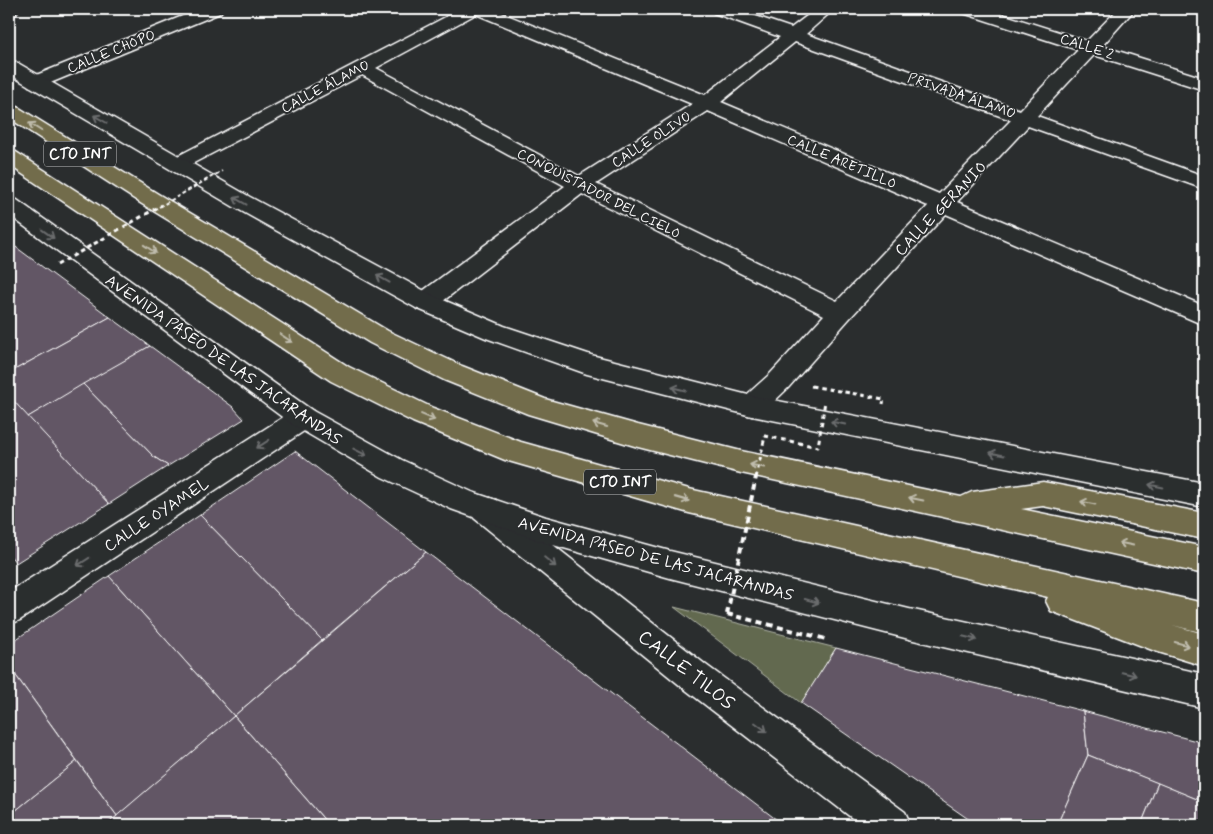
<svg xmlns="http://www.w3.org/2000/svg" width="1213" height="834" font-family="Mynerve,sans-serif">
<style>
.green{fill:#62694f;stroke:#b0b4a7}
.building{fill:#625665;stroke:#fff}
.lines{fill:none;stroke-linecap:round;stroke-linejoin:round}
.street-casing{stroke:#fff;stroke-width:3}
.secondary-casing{stroke:#fff;stroke-width:3}
.highway-casing{stroke:#fff;stroke-width:3}
.path-far1{stroke:#fff;stroke-width:3;stroke-dasharray:4.5 4;stroke-linecap:butt}
.path{stroke:#fff;stroke-width:4;stroke-dasharray:6 4.5;stroke-linecap:butt}
.street{fill:#2a2d2e;fill-rule:evenodd}
.secondary{fill:#2a2d2e;fill-rule:evenodd}
.highway{fill:#726c4b;fill-rule:evenodd}
.path-bridge-far2{stroke:#fff;stroke-width:2;stroke-dasharray:4 2.5;stroke-linecap:butt}
.path-bridge-far1{stroke:#fff;stroke-width:3;stroke-dasharray:4.5 4;stroke-linecap:butt}
.path-bridge{stroke:#fff;stroke-width:4;stroke-dasharray:6 4.5;stroke-linecap:butt}
.oneway{stroke:#6a6c6d}
.oneway2{stroke:#c0bdae}
.labels{text-anchor:middle;stroke-width:4;stroke-linejoin:round;paint-order:stroke}
.far-street-label{font-size:14px;fill:#fff;stroke:#2a2d2e}
.shield{fill:#2a2d2e;stroke:#bfc0c0;stroke-width:1}
.shield-label{font-size:15px;font-weight:bold;fill:#fff}
.street-label{font-size:16px;fill:#fff;stroke:#2a2d2e}
.near-street-label{font-size:19px;fill:#fff;stroke:#2a2d2e}
</style>
<rect width="100%" height="100%" fill="#2a2d2e"/>
<filter id="ink" filterUnits="userSpaceOnUse"><feTurbulence type="fractalNoise" baseFrequency=".02" numOctaves="2"/><feDisplacementMap in="SourceGraphic" scale="10" xChannelSelector="R" yChannelSelector="G"/><feConvolveMatrix kernelMatrix="1 2 1 2 8 2 1 2 1" color-interpolation-filters="sRGB"/></filter>
<g filter="url(#ink)">
<path class="green" d="M674,607l162,41 -35,55z"/>
<g class="building">
<path d="M9,242l101,75 -101,56z"/>
<path d="M110,317l40,29 -122,71 -19,-21v-23z"/>
<path d="M150,346l83,61 11,12 -76,47 -14,-9 -71,-73z"/>
<path d="M83,384l71,73 14,9 -59,38 -81,-87z"/>
<path d="M9,396l100,108 -93,59 -7,-9z"/>
<path d="M295,451l131,101 -104,88 -122,-125z"/>
<path d="M200,515l122,125 -88,76 -125,-140z"/>
<path d="M426,552l351,268 -4,5h-444l-95,-109z"/>
<path d="M109,576l125,140 -117,100 -108,-150v-22z"/>
<path d="M836,648l247,63 5,44 -31,70h-80l-176,-122z"/>
<path d="M9,666l68,95 -68,55z"/>
<path d="M1083,711l121,32v59l-116,-47z"/>
<path d="M234,716l94,108 -1,1h-221z"/>
<path d="M1088,755l70,28 -17,42h-84z"/>
<path d="M77,761l40,55 -11,9h-97v-9z"/>
<path d="M1158,783l46,19v23h-63z"/>
</g>
<g class="lines">
<defs>
<g id="street">
<path d="M9,9h10l-3,4 -7,1z"/>
<path d="M200,9h23l-3,4 -177,73 -7,2 -7,-2 -2,-4 2,-4z"/>
<path d="M461,9h31l213,86 75,-58 -66,-24 -2,-4h23l56,19 25,-19h18l-28,25 214,76 58,-60 -115,-37 -2,-4h25l101,32 31,-32h17l-33,37 102,32v12l-110,-35 -57,61 167,60v13l-176,-63 -71,76 247,104v19l-258,-111 -97,105 -61,69 -26,25 -10,3 -10,-3 -4,-7 4,-7 28,-25 54,-59 -242,-121 -148,114 -9,2 -9,-2 -3,-6 3,-6 149,-110 -203,-111 -178,93 -7,2 -7,-2 -3,-4 3,-4zM476,14l216,90 -113,72 -203,-108zM795,42l216,78 -72,74 -218,-92zM708,111l220,95 -91,95 -241,-117z"/>
<path d="M303,407l10,4 4,7 -4,7 -293,195 -11,5v-33l284,-181z"/>
<path d="M485,497l11,3 210,165 199,147 6,13h-50l-179,-138 -208,-169 -4,-9 4,-9z"/>
</g>
<g id="secondary">
<path d="M9,61l7,1 234,135 184,99 70,30 87,29 161,41 452,87v24l-452,-91 -165,-42 -101,-36 -70,-30 -182,-101 -225,-133z"/>
<path d="M9,198l8,2 296,211 89,49 70,32 74,25 124,34 239,58 295,65v34l-295,-69 -239,-61 -124,-35 -95,-34 -69,-32 -89,-52 -284,-210z"/>
</g>
<g id="highway">
<path d="M9,104l7,2 142,88 230,137 74,35 83,33 93,26 103,26 220,46 11,-5 71,-10 161,31v26l-161,-33 -22,3 183,38v27l-463,-101 -103,-26 -110,-33 -84,-34 -74,-37 -228,-139 -133,-86z"/>
<path d="M9,150l7,2 333,215 84,41 88,34 168,47 515,114v30l-32,-8 32,9v32l-49,-15 -104,-40 -5,-10 2,-4 -359,-84 -184,-53 -92,-38 -82,-41 -322,-216z"/>
</g>
</defs>
<use href="#street" class="street-casing"/>
<use href="#secondary" class="secondary-casing"/>
<use href="#highway" class="highway-casing"/>
<path class="path-far1" d="M811,386l73,13 -1,5"/>
<path class="path" d="M727,614l99,25v2"/>
<use href="#street" class="street"/>
<use href="#secondary" class="secondary"/>
<use href="#highway" class="highway"/>
<path class="path-bridge-far2" d="M159,207l63,-36"/>
<g class="path-bridge-far1">
<path d="M57,265l105,-60"/>
<path d="M756,478l9,-42 53,11 7,-46"/>
</g>
<path class="path-bridge" d="M727,614l29,-137"/>
</g>
<defs><path id="oneway-shaft" d="M-6 0H5M1.5-3L5.5 0L1.5 3" fill="none" stroke-width="1.6" stroke-linecap="round" stroke-linejoin="round" transform="scale(1.25)"/></defs>
<g class="oneway">
<use href="#oneway-shaft" transform="translate(100 119) rotate(-150)"/>
<use href="#oneway-shaft" transform="translate(240 201) rotate(-151)"/>
<use href="#oneway-shaft" transform="translate(48 234) rotate(36)"/>
<use href="#oneway-shaft" transform="translate(383 279) rotate(-151)"/>
<use href="#oneway-shaft" transform="translate(679 389) rotate(-166)"/>
<use href="#oneway-shaft" transform="translate(838 423) rotate(-169)"/>
<use href="#oneway-shaft" transform="translate(263 444) rotate(147)"/>
<use href="#oneway-shaft" transform="translate(360 452) rotate(27)"/>
<use href="#oneway-shaft" transform="translate(997 454) rotate(-169)"/>
<use href="#oneway-shaft" transform="translate(1156 486) rotate(-169)"/>
<use href="#oneway-shaft" transform="translate(83 562) rotate(147)"/>
<use href="#oneway-shaft" transform="translate(550 562) rotate(39)"/>
<use href="#oneway-shaft" transform="translate(812 601) rotate(15)"/>
<use href="#oneway-shaft" transform="translate(970 638) rotate(13)"/>
<use href="#oneway-shaft" transform="translate(1129 674) rotate(13)"/>
<use href="#oneway-shaft" transform="translate(761 727) rotate(37)"/>
</g>
<g class="oneway2">
<use href="#oneway-shaft" transform="translate(35 127) rotate(-148)"/>
<use href="#oneway-shaft" transform="translate(150 249) rotate(34)"/>
<use href="#oneway-shaft" transform="translate(286 338) rotate(34)"/>
<use href="#oneway-shaft" transform="translate(428 417) rotate(23)"/>
<use href="#oneway-shaft" transform="translate(600 425) rotate(-164)"/>
<use href="#oneway-shaft" transform="translate(757 466) rotate(-168)"/>
<use href="#oneway-shaft" transform="translate(682 499) rotate(16)"/>
<use href="#oneway-shaft" transform="translate(916 499) rotate(-168)"/>
<use href="#oneway-shaft" transform="translate(1088 503) rotate(-169)"/>
<use href="#oneway-shaft" transform="translate(1126 544) rotate(-168)"/>
<use href="#oneway-shaft" transform="translate(1182 644) rotate(15)"/>
</g>
</g>
<g class="labels">
<g class="far-street-label">
<text transform="translate(1087 46) rotate(18)" y="5">CALLE 2</text>
<text transform="translate(111 51) rotate(-22)" y="5">CALLE CHOPO</text>
<text transform="translate(325 86) rotate(-28)" y="5">CALLE ÁLAMO</text>
<text transform="translate(962 95) rotate(19)" y="5">PRIVADA ÁLAMO</text>
<text transform="translate(651 139) rotate(-33)" y="5">CALLE OLIVO</text>
<text transform="translate(842 161) rotate(23)" y="5">CALLE ARETILLO</text>
<text transform="translate(599 193) rotate(27)" y="5">CONQUISTADOR DEL CIELO</text>
</g>
<g class="shield">
<rect x="44" y="141.5" width="72" height="25" rx="4"/>
<rect x="584" y="469.5" width="72" height="25" rx="4"/>
</g>
<g class="shield-label">
<text x="80" y="159">CTO INT</text>
<text x="620" y="487">CTO INT</text>
</g>
<g class="street-label">
<text transform="translate(940 208) rotate(-46)" y="6">CALLE GERANIO</text>
<text transform="translate(224 359) rotate(35)" y="6">AVENIDA PASEO DE LAS JACARANDAS</text>
<text transform="translate(156 514) rotate(-33)" y="6">CALLE OYAMEL</text>
<text transform="translate(656 558) rotate(15)" y="6">AVENIDA PASEO DE LAS JACARANDAS</text>
</g>
<g class="near-street-label">
<text transform="translate(687 669) rotate(38)" y="7">CALLE TILOS</text>
</g>
</g>
<rect width="1213" height="834" fill="none" stroke="#2a2d2e" stroke-width="30"/>
<rect x="15" y="15" width="1183" height="804" fill="none" stroke="#fff" stroke-width="2" filter="url(#ink)"/>
</svg>
